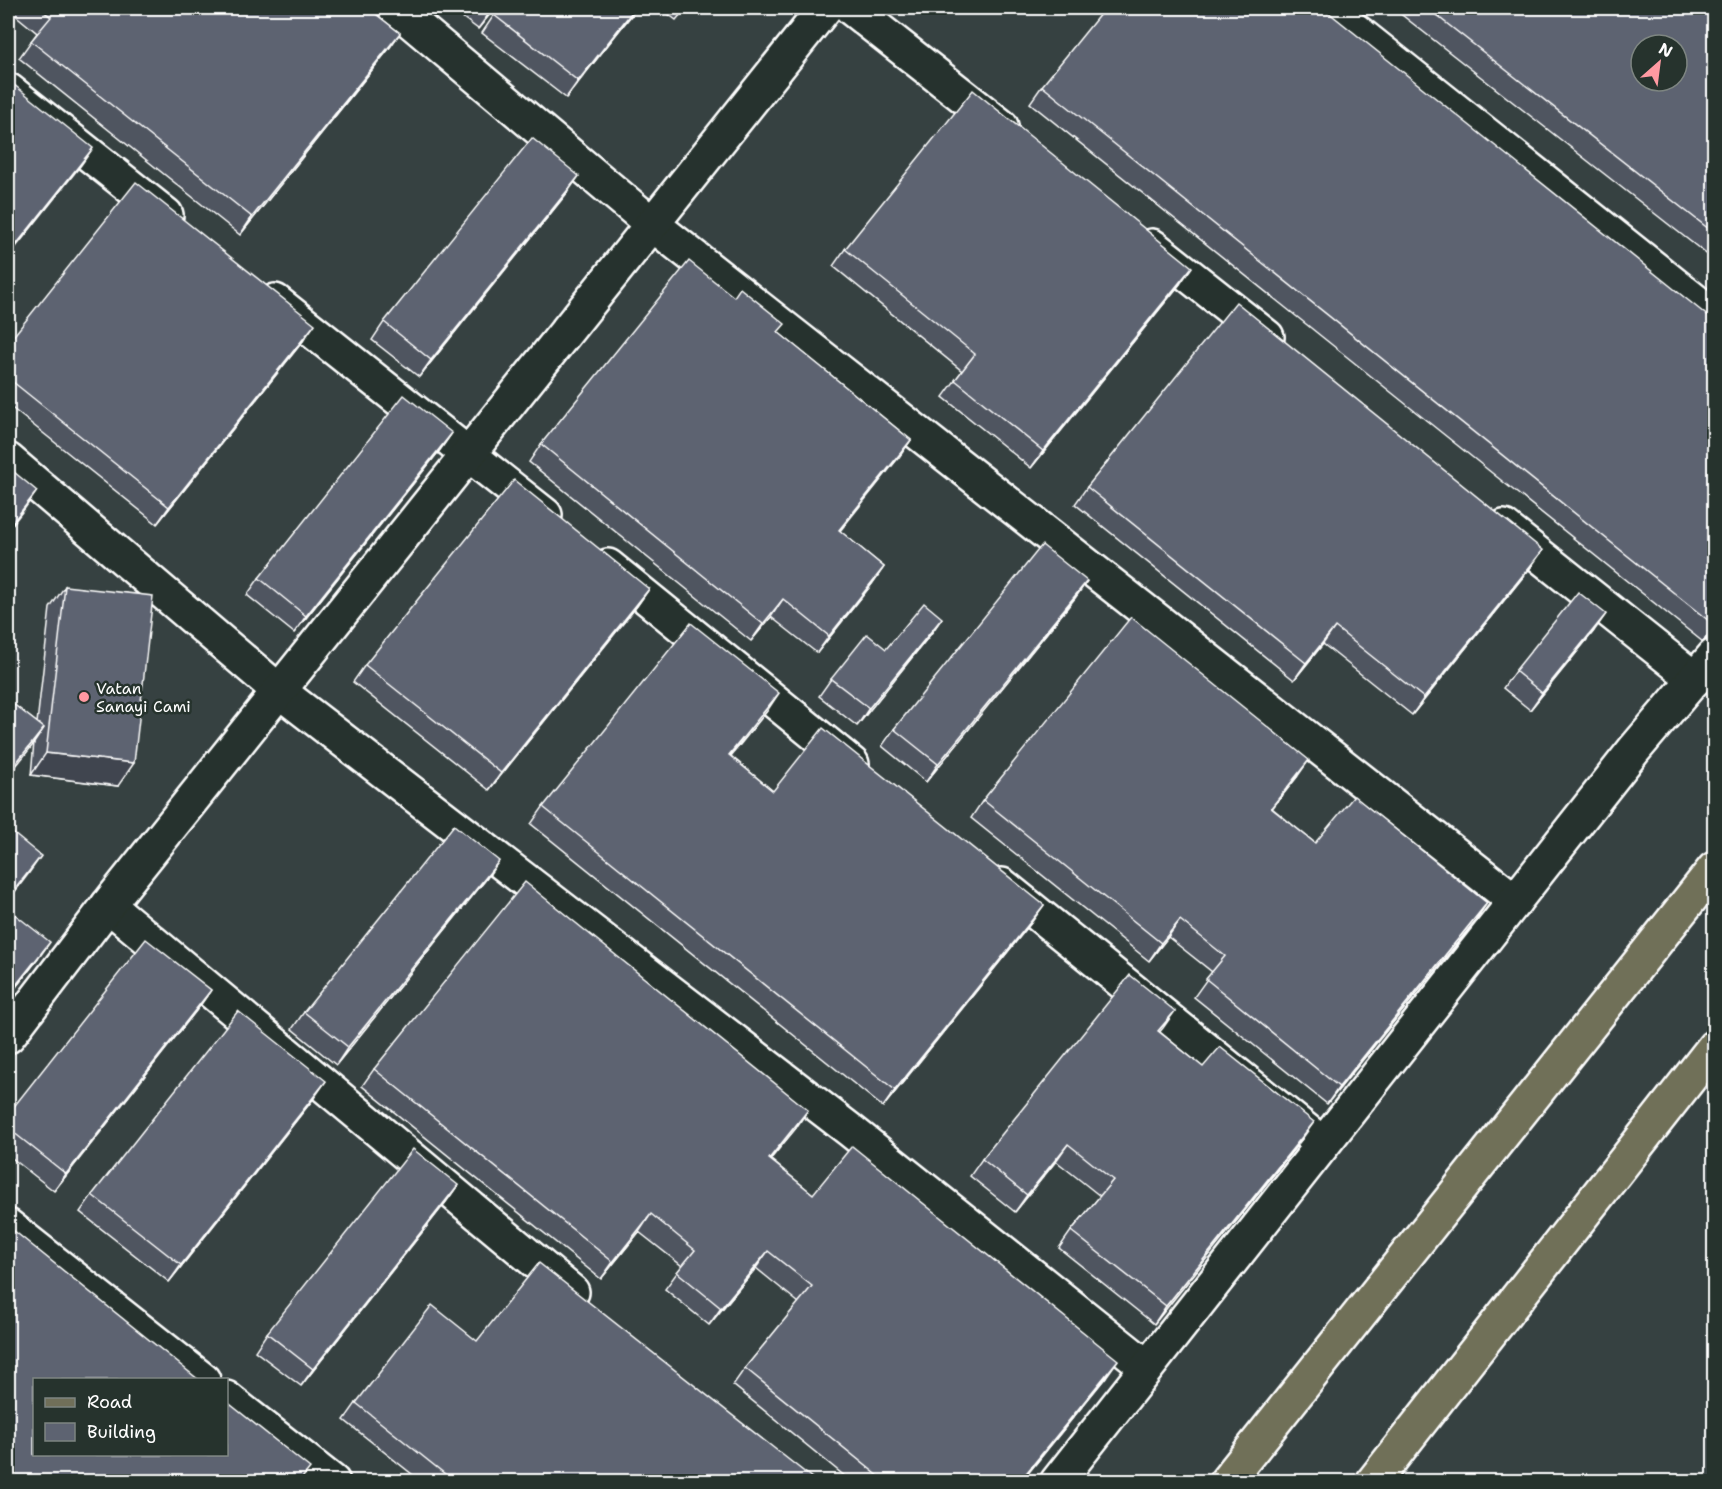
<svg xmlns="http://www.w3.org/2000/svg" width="1722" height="1489" font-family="'Shantell Sans',sans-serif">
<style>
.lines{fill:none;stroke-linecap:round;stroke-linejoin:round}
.minor-casing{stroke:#fff;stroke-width:38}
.major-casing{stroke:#fff;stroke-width:38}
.minor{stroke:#26332d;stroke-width:33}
.major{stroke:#706f59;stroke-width:33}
.wall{fill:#505561;stroke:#fff;stroke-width:1.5}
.shaded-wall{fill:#41454f;stroke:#fff;stroke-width:1.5}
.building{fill:#5d6371;stroke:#fff;stroke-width:1.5;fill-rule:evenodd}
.poi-dot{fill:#ff9aa2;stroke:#26332d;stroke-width:2}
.labels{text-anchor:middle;stroke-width:5;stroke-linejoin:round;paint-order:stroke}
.poi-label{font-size:16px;fill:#fff;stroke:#26332d;text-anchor:start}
</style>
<rect width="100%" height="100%" fill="#364141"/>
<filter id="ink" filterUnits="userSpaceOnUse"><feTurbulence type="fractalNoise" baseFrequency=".0167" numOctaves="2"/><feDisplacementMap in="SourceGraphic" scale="12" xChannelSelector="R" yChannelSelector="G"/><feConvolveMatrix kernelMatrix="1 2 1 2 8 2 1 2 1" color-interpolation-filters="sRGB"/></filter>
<g filter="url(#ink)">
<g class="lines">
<defs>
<g id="minor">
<path d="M395,8l257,216 863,677"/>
<path d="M851,8l150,118"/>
<path d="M1327,8l387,308"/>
<path d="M8,90l158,125"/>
<path d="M1152,246l115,91"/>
<path d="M275,301l270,214"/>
<path d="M8,460l271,231 571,439 297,237"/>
<path d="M1504,527l191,152"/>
<path d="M608,566l244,198"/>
<path d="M1002,885l321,259"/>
<path d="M108,905l464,387"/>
<path d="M8,1036l107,-140 710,-888"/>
<path d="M8,1226l195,154"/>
<path d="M226,1398l107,84"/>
<path d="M1057,1482l577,-732 80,-94"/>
</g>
<g id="major">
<path d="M1226,1482l488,-613"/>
<path d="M1373,1482l341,-435"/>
</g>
</defs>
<use href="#minor" class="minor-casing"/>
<use href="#major" class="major-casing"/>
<use href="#minor" class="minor"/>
<use href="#major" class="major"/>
</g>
<g class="wall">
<path d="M8,8h360l32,25 -12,17 -148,185 -221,-177 18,-25 -29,-24z"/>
<path d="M450,8h45l-17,21z"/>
<path d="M637,8l-71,90 -84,-65 12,-18z"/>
<path d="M660,8h26l-10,12z"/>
<path d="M1393,8h321v252z"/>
<path d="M1042,86l672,235v307l-11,14 -673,-539z"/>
<path d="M567,193l-148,184 -47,-37 12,-18z"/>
<path d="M845,249l335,35 -149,184 -88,-71 19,-26 -129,-105z"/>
<path d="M779,333l132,107 -12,17 -59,74 44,36 -12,17 -55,69 -46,-36 -20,24 -222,-179 12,-18z"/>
<path d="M303,341l-146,183 -149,-119v-62z"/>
<path d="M452,433l-12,17 -146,183 -47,-38 12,-17z"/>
<path d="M1087,487l444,80 -119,148 -89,-71 -29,36 -219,-176z"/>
<path d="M1087,581l-12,17 -149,184 -44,-36 12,-17z"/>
<path d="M65,586l53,200 -87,-11 3,-33 -26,34v-76l29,23 13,-115z"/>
<path d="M649,589l-12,17 -148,184 -136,-108 12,-17z"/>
<path d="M942,618l-12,17 -73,91 -38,-30 12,-17z"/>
<path d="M1594,631l-64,79 -27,-22 12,-17z"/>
<path d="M767,711l-36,45 42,35 258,132 -148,184 -352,-283 12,-17z"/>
<path d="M1297,777l-25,31 43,35 160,78 -148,183 -133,-107 18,-25 -44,-35 -19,24 -178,-143 12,-18z"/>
<path d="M487,878l-151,187 -44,-36 12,-17z"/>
<path d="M8,909l30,50 -30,38z"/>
<path d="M211,990l-12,17 -145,184 -46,-36v-41z"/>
<path d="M1160,1032l43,35 99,72 -148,185 -95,-76 12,-17 29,-35 -44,-35 -41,51 -45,-36 12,-17z"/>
<path d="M374,1069l422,59 -26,31 43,35 293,183 -85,105h-169l-119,-97 12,-17 54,-65 -43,-35 -47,57 -44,-36 17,-23 -43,-34 -38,47 -239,-193z"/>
<path d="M314,1098l-145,184 -89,-70 12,-17z"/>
<path d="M458,1185l-12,17 -145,184 -46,-35 12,-18z"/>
<path d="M477,1341l340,141h-395l-78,-62 12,-17z"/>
</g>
<g class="shaded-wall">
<path d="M493,8h2l-17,21z"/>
<path d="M635,8h2l-71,90 12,-17z"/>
<path d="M400,33l-12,17 -148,185 12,-18z"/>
<path d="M93,148l-12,17 -73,92v-2z"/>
<path d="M579,176l-12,17 -148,184 12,-17z"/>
<path d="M1192,267l-12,17 -149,184 12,-17z"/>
<path d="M315,324l-12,17 -146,183 12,-17z"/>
<path d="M452,433l-12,17 -146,183 12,-17z"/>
<path d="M911,440l-12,17 -73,90 13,-17z"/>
<path d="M37,491l-12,17 -17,22v-2z"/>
<path d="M1543,550l-12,17 -119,148 12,-17z"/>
<path d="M884,567l-12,17 -55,69 12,-17z"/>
<path d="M1087,581l-12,17 -149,184 12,-18z"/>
<path d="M649,589l-12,17 -148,184 12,-17z"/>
<path d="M783,599l-12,18 -20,24 12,-17z"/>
<path d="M1606,614l-12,17 -64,79 12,-17z"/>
<path d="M942,618l-12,17 -73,91 12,-18z"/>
<path d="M1714,626v2l-11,14z"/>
<path d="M1335,627l-12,17 -29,36 12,-17z"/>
<path d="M779,693l-12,18 -50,61 12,-17z"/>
<path d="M44,728l-12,18 -24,30v-3z"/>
<path d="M46,753l88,10 -16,23 -87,-11z"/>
<path d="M1309,760l-12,17 -38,48 12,-17z"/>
<path d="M41,856l-12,17 -21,28v-3z"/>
<path d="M499,861l-12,17 -151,187 12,-18z"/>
<path d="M1487,903l-12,18 -148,183 12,-17z"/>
<path d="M1044,905l-13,18 -148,184 12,-17z"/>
<path d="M1180,920l-12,17 -19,24 12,-18z"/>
<path d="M50,942l-12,17 -30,38 4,-7z"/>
<path d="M211,990l-12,17 -145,184 12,-17z"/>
<path d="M1175,1011l-12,17 -17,20 12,-17z"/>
<path d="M326,1081l-12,17 -145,184 12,-17z"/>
<path d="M808,1110l-12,18 -39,48 12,-17z"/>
<path d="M1314,1122l-12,17 -148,185 12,-18z"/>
<path d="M1068,1144l-12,17 -41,51 12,-17z"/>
<path d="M458,1185l-12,17 -145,184 12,-17z"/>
<path d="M651,1214l-12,18 -38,47 12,-17z"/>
<path d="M768,1251l-12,17 -47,57 12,-17z"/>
<path d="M1118,1360l-12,17 -85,105h-2z"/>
</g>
<g class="building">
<path d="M39,8h329l32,25 -148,184 -221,-176 20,-24z"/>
<path d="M484,8h9l-3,4z"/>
<path d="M500,8h135l-57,73 -84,-66z"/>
<path d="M1105,8h218l391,313v304l-672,-539z"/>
<path d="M1427,8h287v225zM1641,45h36v36h-36z"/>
<path d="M8,80l85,68 -85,107z"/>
<path d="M973,90l219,177 -149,184 -88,-71 20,-26 -130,-105z"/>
<path d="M532,138l47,38 -148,184 -47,-38z"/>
<path d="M136,182l179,142 -146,183 -161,-129v-35z"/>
<path d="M689,261l45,36 6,-9 45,36 -7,8 133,108 -72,90 45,37 -55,69 -46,-37 -20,25 -222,-180z"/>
<path d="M1236,302l307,248 -119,148 -89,-71 -29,36 -219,-176z"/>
<path d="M404,395l48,38 -146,183 -47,-38z"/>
<path d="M8,467l29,24 -29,37z"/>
<path d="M514,480l135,109 -148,184 -136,-108z"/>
<path d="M1042,545l45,36 -149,183 -44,-35z"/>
<path d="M65,586l88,10 -19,167 -88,-10z"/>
<path d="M1578,592l28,22 -64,79 -27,-22z"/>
<path d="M924,603l18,15 -73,90 -38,-29 36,-45 19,15z"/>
<path d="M8,609l5,4 -5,7z"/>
<path d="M1131,617l178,143 -38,48 44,35 39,-47 133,107 -148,184 -133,-108 19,-23 -45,-36 -19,23 -178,-143z"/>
<path d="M691,623l88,70 -50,62 44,36 50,-63 221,177 -149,185 -352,-283z"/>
<path d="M8,700l36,28 -36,45z"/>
<path d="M454,825l45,36 -151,186 -44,-35z"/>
<path d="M8,829l33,27 -33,42z"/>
<path d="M525,882l283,228 -39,49 44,35 39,-48 266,214 -99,122h-133l-141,-114 67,-82 -44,-35 -47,57 -44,-36 18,-22 -44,-36 -38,48 -239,-193z"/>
<path d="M8,909l42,33 -38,48 -4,-4z"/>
<path d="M146,939l65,51 -145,184 -58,-46v-14z"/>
<path d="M1130,975l45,36 -17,20 45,36 17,-20 94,75 -148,184 -95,-75 42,-51 -45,-36 -41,51 -45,-36z"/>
<path d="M238,1011l88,70 -145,184 -89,-70z"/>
<path d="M413,1149l45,36 -145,184 -46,-36z"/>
<path d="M8,1226l191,154h-165v75h192v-54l84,67 -11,14h-291z"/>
<path d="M539,1263l278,219h-362l-99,-79 76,-98 45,36z"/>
</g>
</g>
<circle class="poi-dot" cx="84" cy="697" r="6"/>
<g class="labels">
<g class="poi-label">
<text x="96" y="694">Vatan<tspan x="96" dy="18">Sanayi Cami</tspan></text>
</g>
</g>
<rect width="1722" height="1489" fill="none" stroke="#26332d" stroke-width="30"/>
<rect x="15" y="15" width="1692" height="1459" fill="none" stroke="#fff" stroke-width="2" filter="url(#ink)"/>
<rect x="33" y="1378" width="195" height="78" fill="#26332d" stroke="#7d8581" stroke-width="1.5"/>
<rect x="45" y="1398" width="30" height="9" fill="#706f59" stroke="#7d8581" stroke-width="1.5"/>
<text x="87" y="1408" font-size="18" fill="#ffffff">Road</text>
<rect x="45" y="1423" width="30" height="18" fill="#5d6371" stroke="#7d8581" stroke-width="1.5"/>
<text x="87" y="1438" font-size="18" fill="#ffffff">Building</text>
<g transform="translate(1659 63) rotate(28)"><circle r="28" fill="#26332d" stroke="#7d8581" stroke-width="1.5"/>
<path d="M0-4.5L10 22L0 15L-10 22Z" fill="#ff9aa2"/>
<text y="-9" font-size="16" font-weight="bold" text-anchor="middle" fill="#ffffff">N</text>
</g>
</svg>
